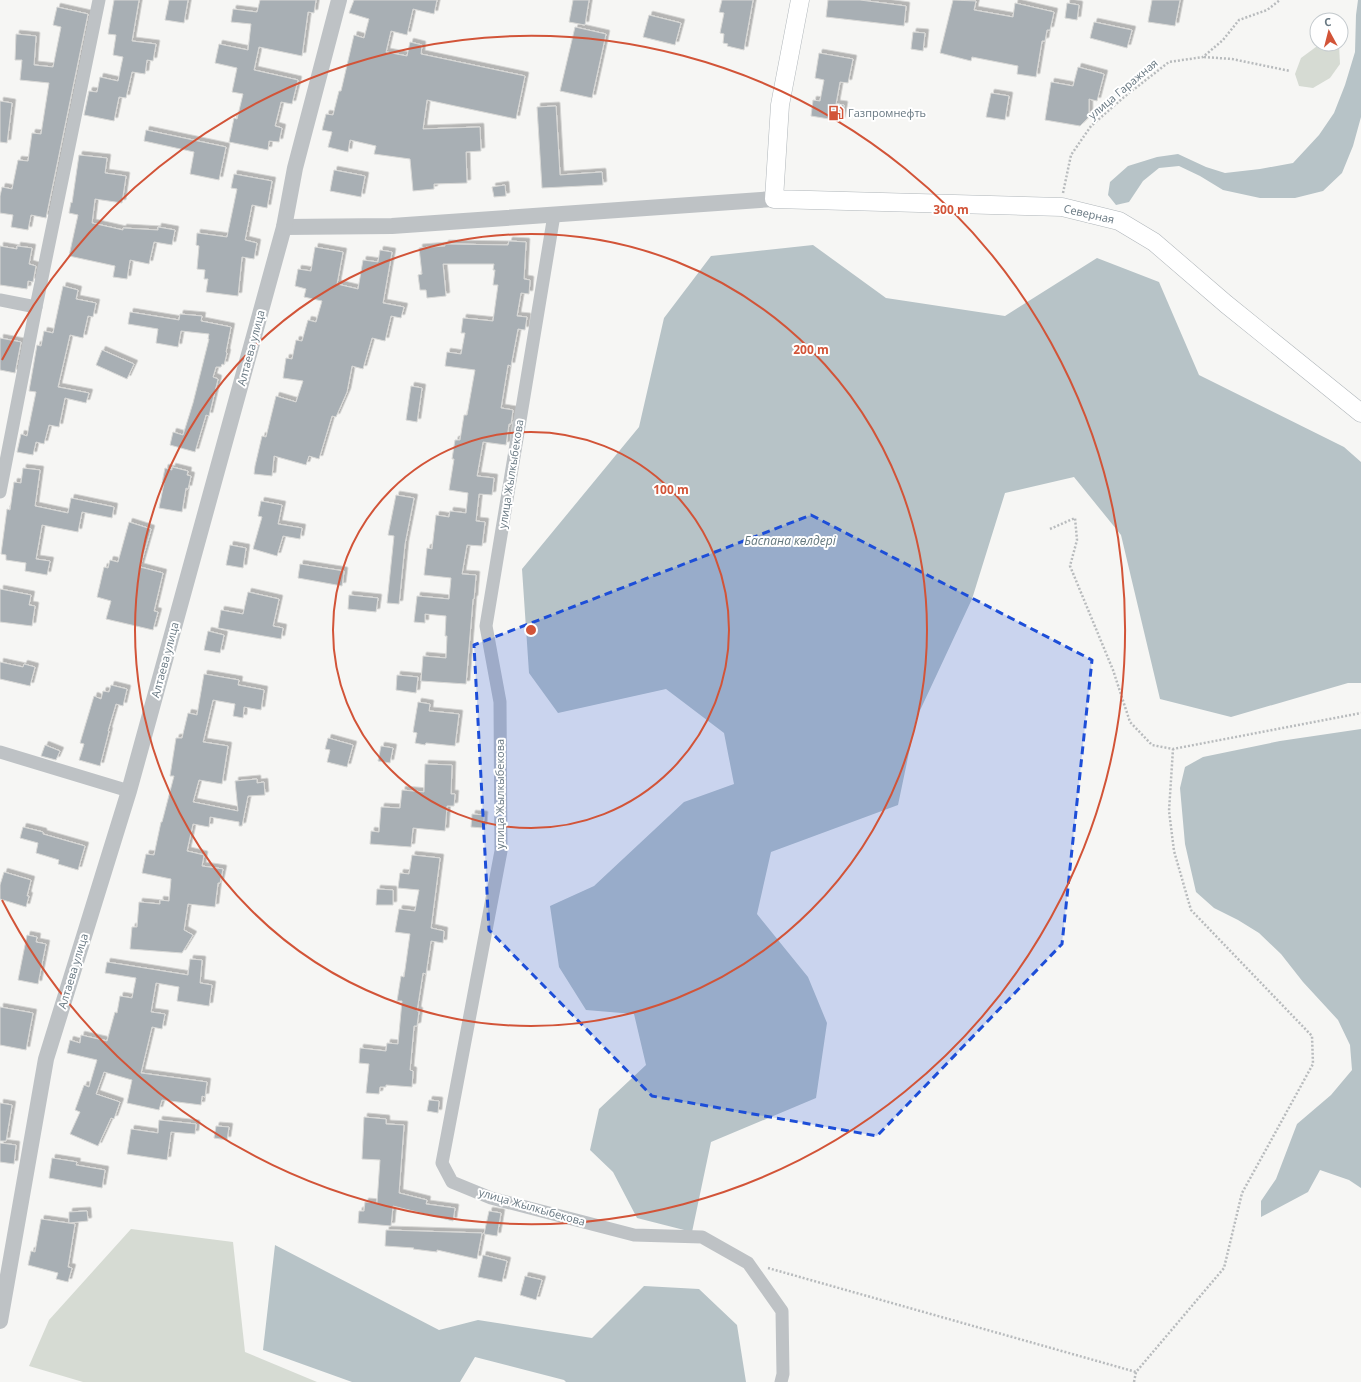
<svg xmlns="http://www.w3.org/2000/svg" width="1361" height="1382" font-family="'Open Sans',sans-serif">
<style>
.green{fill:#d6dbd3}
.water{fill:#b7c3c7}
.building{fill:#a8afb4;stroke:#d8d8d6;filter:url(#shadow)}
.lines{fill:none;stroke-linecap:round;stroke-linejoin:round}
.secondary-casing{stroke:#b0b6ba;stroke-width:19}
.path{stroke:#b8bbbd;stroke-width:2.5;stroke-dasharray:2 2;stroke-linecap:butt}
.minor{stroke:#bec2c5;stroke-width:13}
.tertiary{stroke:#bec2c5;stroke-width:16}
.secondary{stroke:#fff;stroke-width:18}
.marked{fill:#1d4ed8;fill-opacity:0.2;stroke:#1d4ed8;stroke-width:3;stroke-dasharray:8 5;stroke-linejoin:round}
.ring{fill:none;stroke:#d25438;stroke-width:2}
.labels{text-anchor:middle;stroke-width:4;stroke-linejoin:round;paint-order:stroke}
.street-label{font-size:11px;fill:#687882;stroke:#fff}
.poi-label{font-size:11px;fill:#687882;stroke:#fff;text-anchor:start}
.water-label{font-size:12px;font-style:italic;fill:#64787e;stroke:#fff}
.centre{fill:#d25438;stroke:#fff;stroke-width:2}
.ring-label{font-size:12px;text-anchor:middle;font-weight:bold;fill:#d25438;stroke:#fff;stroke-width:4;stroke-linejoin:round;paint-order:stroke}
</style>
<defs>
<filter id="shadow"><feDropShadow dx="3.5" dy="-3.5" stdDeviation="0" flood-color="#0004"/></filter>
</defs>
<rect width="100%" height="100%" fill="#f6f6f4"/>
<g class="green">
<path d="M1320,44h19l1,20 -10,14 -17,10 -14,-2 -4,-12 6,-16z"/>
<path d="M131,1229l102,13 12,110 72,30h-234l-54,-16 20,-46z"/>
</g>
<g class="water">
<path d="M1358,0h3v117l-8,29 -11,27 -19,18 -28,7h-35l-37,-8 -23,-14 -21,-10 -20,2 -16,13 -14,21 -13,3 -8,-10 2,-13 18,-16 29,-9 21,-3 28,13 19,6 35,-4 33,-6 26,-28 15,-22 11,-28 10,-33 1,-37z"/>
<path d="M813,245l73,53 119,18 92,-58 62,24 40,93 145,72 17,15v221h-13l-117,34 -71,-18 -39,-164 -47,-58 -69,16 -33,106 -56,120 -18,86 -127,47 -14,62 51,63 19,46 -11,75 -105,44 -19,90 -55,-14 -24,-46 -23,-22 9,-41 47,-44 -12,-51 -48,-4 -27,-43 -9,-61 44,-20 90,-84 50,-18 -10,-51 -58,-44 -108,24 -29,-40 -7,-104 117,-142 25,-109 47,-62z"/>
<path d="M1361,729v459l-12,-8 -29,-10 -12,22 -47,25v-16l15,-22 21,-55 34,-29 21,-25 -2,-25 -12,-25 -35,-38 -22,-28 -22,-21 -21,-13 -24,-12 -18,-16 -11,-48 -5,-56 5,-21 18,-10 77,-16z"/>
<path d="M275,1245l164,85 39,-10 114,18 52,-52 55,3 38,36 9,57h-180l-2,-2 -89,-23 -15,25h-108l-89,-32z"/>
</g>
<g class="building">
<path d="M114,0h25l-7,41 24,3 -3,17 -6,-1 -2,14 -13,-2 -6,26 -7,-1 -5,24 -30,-6 5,-24 8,1 3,-15 18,4 5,-24 -10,-2 3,-20 -8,-1z"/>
<path d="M169,0h19l-4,23 -19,-3z"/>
<path d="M260,0h56l-2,13 -6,-1 -6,44 -43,-9 -5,23 44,10 -6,24 -11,-2 -6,24 7,2 -3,14 -10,-1 -1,9 -39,-8 5,-24 3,1 6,-25 -11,-2 5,-24 -22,-5 4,-19 29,6 3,-26 -20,-2 2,-13 24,3z"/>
<path d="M354,0h83l-3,14 -21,-5 -6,26 -16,-4 -5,21 21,4 3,-14 12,3 -1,9 104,22 -9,43 -89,-19 -4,29 57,-2 1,24 -15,1 1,31 -33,1v5l-21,2 -3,-32 -36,-5 2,-8 -26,-6 -2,12 -20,-5 4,-15 -10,-2 4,-16 7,1 6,-24h2l13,-56 10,3 5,-19 -20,-6z"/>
<path d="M573,0h16l-4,25 -16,-3z"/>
<path d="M722,0h31l-9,50 -17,-4 1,-2 -5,-1 1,-9 -4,-1 4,-20 -5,-1z"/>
<path d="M828,0h32l46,6 -2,20 -78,-9z"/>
<path d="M953,0l23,1 -2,9 39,7 2,-14 39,9 -4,18h-3l-2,11h-3l-6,36 -19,-3 1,-8 -46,-9 -1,4 -31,-8z"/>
<path d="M1152,0h28l-5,26 -27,-4z"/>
<path d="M1067,3l12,2 -2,15 -12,-2z"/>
<path d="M57,7l31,7 -42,204 -15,-3 -3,15 -17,-3 2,-12 -13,-2v-17l2,-9 10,2 6,-29 10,1 4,-28 9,1 8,-51 -29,-3 2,-20h-7l1,-26 20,2 -2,29 19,2 8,-40 -8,-2z"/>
<path d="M649,15l32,8 -6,22 -32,-8z"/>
<path d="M1094,22l38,8 -5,18 -37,-10z"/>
<path d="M575,27l31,7 -14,64 -32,-7z"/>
<path d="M913,32l12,1 -2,18 -12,-2z"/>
<path d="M819,53l34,6 -5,24 -8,-1 -4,22 8,1 -3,16 -30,-5 2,-16 7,1 4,-21 -9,-2z"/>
<path d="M1078,67l26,7 -7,27 -8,-2v18l-9,9 -35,-6 6,-38 22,4z"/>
<path d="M991,93l18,3 -4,24 -19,-3z"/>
<path d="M0,101l12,2 -5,40 -7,-1z"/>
<path d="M556,106l4,69 42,-3 1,13 -61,3 -5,-81z"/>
<path d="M146,130l80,17 -7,33 -29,-6 4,-22 -50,-11z"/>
<path d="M79,155l28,3 -2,15 21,3 -4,27 -27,-4 -3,24 31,7v-2l35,2v-3l17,3 -3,15 -18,-3 -5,22 -19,-4 -3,19 -14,-2 2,-11 -46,-10 9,-41 -9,-2 2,-11 1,1z"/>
<path d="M334,170l31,6 -4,21 -31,-6z"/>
<path d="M234,174l38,7 -5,27 -15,-3 -7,35 12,3 -3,16 -12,-2 -4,39 -32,-4 2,-13h-4l1,-9 -8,-1 2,-23 -3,-1 1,-12 30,4 10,-48 -6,-1z"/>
<path d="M505,185l1,11 -12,1 -2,-10z"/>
<path d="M509,241l17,1 -2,37 6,1 -1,14 -8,-1 -4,23 10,1 -2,13 -7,-1 -7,37 -3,-1 -7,43 12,2 -2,14h-2l-3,21 -23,-3 -6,34 17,2 -2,17 -13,-1 -3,27 9,1 -3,24 -15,-1 -5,29 14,1 -2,24h-1l-7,85 -45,-3 2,-25 23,2 1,-22h-2l1,-20 -21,-2v9l-11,-1 3,-26 32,3 2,-21 -27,-3 3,-27 5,1 4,-34 13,2 1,-6 16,2 2,-20 -19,-3 5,-31h-2l3,-19h5l4,-25h3l8,-45 -30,-4 2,-14 14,2 4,-21h-4l2,-15 30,3 5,-36h-5l2,-15h-2l1,-6h-51l3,32 -19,2 -1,-8h-6l-2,-15 4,-1 -3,-26 26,-2v-2l63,1z"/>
<path d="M0,246l17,3v-3l15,2 -3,16 7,2 -3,16 -5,-1 -1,8 -27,-4z"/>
<path d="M315,247l28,5 -6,32 21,5 5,-29 15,2 2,-12 12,2 -9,51 21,4 -3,11 -10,-2 -6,25 -13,-3 -9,31 -11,-3 -5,26 -11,25 -4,-1 -13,43 -10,-3 -3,9 -25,-7 -7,-2 -2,20 -18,-2 1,-8 7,-30 4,1 10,-41 20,6 7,-21 -20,-3 3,-20 6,1 4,-19 6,1 6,-21 8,2 6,-21 -18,-4 2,-8 -11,-3 3,-17 13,2z"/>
<path d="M63,286l15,4 -2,9 20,4 -3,14 -5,-1 -5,22 -13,-3 -12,52 31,6 -3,10 -21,-5 -6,29 -10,-2 -5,19 -8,-2 -3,13 -16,-3 4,-18 6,2 9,-44 -7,-1 8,-46 4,1 3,-15 9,2z"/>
<path d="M130,312l49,8 1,-6 22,2 -1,5 30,6 -5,25 1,1 -3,12 -2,-1 -1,3h-5l-3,10 5,2 -9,37 -3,-1 -11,37 -25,-7 3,-13 10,3 10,-32 16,-64h-1l1,-5 -28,-3 -3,16 -22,-4 2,-14 -30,-5z"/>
<path d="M0,338l21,4 -6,31 -15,-3z"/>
<path d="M102,350l32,14 -7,15 -31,-14z"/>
<path d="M411,386l11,2 -5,34 -11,-2z"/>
<path d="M172,467l16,4 -1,4 4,1 -3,13 -2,-1 -4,24 -23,-4 5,-25h-2l3,-15 7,2z"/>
<path d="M23,468l17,2 -5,36 33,7 3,-15 43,9 -2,11 -30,-6 -4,20 -36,-7 -6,34 14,2 -3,14 -22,-4 1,-8 -20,-3v-5l-5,-1 6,-45 3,1 4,-28 7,1z"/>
<path d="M396,495l18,3 -9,46 -6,60 -12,-1 7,-67 -6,-1z"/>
<path d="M261,501l21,4 -4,19 24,4 -2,11 -17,-3 -6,20 -24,-7 9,-32 -4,-1z"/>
<path d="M129,522l22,7 -11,38 23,6 -9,38 4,1 -5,18 -47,-11 5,-18 -14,-4 7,-30 4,1 2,-8 8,2z"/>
<path d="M230,545l16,3 -3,20 -17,-3z"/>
<path d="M300,564l44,7 -2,15 -44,-8z"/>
<path d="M0,589l31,6 -2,10 6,1 -3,20 -32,-4z"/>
<path d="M248,592l31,7 -6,27 10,2 -2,11 -63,-11 3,-18 22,4z"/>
<path d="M349,595l29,3 -2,14 -28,-3z"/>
<path d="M208,631l16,4 -4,18 -16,-3z"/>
<path d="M0,662l23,5 1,-3 11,3 -5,19 -30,-7z"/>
<path d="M204,674l35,6 -1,5 26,5 -3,20 -17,-3 -1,11 -10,-2 2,-12 -22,-4 -10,42 25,4 -6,38 -23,-4 -6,22 45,9 -3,-30 22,-2v4l7,-1 1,13 -17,1 -6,30h-3v-4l-29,-5 -1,10 -16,-3 -6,27 17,4 -2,11 21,3 -3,14h-2l-3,24 -27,-3 -4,26 9,5 -11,18 -52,-4 2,-22h5l2,-25 21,2v-4l9,1 2,-22 -29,-6 4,-19 8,1 7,-33h1l12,-46h-4l6,-38h6l6,-25 9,2z"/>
<path d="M397,675l21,2 -2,16 -20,-3z"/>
<path d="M111,685l16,4 -4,17 -7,-2 -8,27h1l-9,35 -21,-6 5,-16 -4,-1 14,-47 7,3 2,-8 6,1z"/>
<path d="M418,702l12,2 -1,7 30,3 -4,32 -29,-3 -1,2 -10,-2 2,-10 -4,-1z"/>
<path d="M328,738l25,7 -6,22 -20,-5 3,-12 -5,-1z"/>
<path d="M45,745l15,6 -4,9 -15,-4z"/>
<path d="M381,746l12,2 -3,15 -12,-2z"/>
<path d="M425,764l27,1 -1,29h4l-1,12h-7l-2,25 -32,-3 -2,19 -41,-3 1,-13 8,1 2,-25 19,1 2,-18 22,2z"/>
<path d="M472,814l12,1 -1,13 -12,-1z"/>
<path d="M23,827l20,5v2l42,12 -7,24 -20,-6 1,-4 -23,-7 2,-10 -18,-5z"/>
<path d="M412,855l28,3 -9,70 13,3 -1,12 -12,-2 -5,33 -3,-1 -6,38h2l-2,15h-3l-4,44 3,1 -1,16 -26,-2v2h-6l-1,7 -13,-1 3,-29 -10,-1 1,-15 26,3 1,-8 11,1 4,-43h-5l4,-25 3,1 6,-43 -15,-2 4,-23 16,2 4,-21 -21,-2 2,-15 9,1z"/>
<path d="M4,872l27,8 -4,16h2l-3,11 -26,-8v-14z"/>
<path d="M377,889l16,1v15h-17z"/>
<path d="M27,935l10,2 -1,5 10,2 -8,40 -20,-4z"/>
<path d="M190,959l12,1 -2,23 12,2 -3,21 -32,-5 2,-14 -23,-4 -5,29 14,2 -3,15 -10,-2 -11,46 66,9 -2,15 -3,-1 -1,9 -39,-5 -3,10 -32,-7 5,-23 -28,-8 -8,22 24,8 -6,17 -3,-1 -13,28 -28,-12 10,-22 -5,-2 9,-25 5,2 8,-27 -30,-7 3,-13 10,3 1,-8 26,6 8,-29 2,1 3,-17 12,2 4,-20 -31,-5 2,-11 81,13z"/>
<path d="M0,1007l33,6 -7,37 -26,-5z"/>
<path d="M429,1100l10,1 -1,12 -11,-2z"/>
<path d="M0,1103l12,2 -6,36h-6z"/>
<path d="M364,1117l22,2v5l18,1 -5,68 28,7 -1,4 29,4 -2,13 -60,-15 -2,20 -33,-3 1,-12h5l1,-9 12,1 3,-43 -18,-1z"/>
<path d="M159,1120l37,4 -1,10 -24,-2 -4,28 -40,-6 4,-25 27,4z"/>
<path d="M216,1126l13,1 -2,13 -13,-2z"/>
<path d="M0,1143l16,2 -2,19 -14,-2z"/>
<path d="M52,1158l25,4 -1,3 29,5 -3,18 -53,-10z"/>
<path d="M87,1211l1,10 -19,2v-11z"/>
<path d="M489,1211l12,2 -4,23 -13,-2z"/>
<path d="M41,1219l34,5 -7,43 4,1 -4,14 -12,-3 2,-6 -30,-8 3,-14 4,1z"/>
<path d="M386,1230l96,3 -5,26 -40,-9v2l-24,-3 1,-1 -29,-2z"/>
<path d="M483,1255l24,6 -5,21 -24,-5z"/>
<path d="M525,1276l17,4 -6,20 -16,-5z"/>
</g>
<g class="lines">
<defs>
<path id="secondary" d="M800,0l-20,105 -6,94 288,8 57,14 35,21 72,62 135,109"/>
</defs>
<use href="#secondary" class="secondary-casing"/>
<g class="path">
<path d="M1204,57l28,2 58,12"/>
<path d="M1063,193l8,-38 20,-29 33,-29 45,-35 34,-5 20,-17 16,-20 28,-10 13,-10"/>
<path d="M1050,529l25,-11 2,22 -7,26 43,104 17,52 22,23 21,4 188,-36"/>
<path d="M768,1268l368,104"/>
<path d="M1134,1382l2,-10 88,-104 18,-75 71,-129 -1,-28 -121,-126 -17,-59 -5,-40 4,-62"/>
</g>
<g class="minor">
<path d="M554,215l-68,411 14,76 1,149 -59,312 10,19 39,16 143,37 68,2 46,26 34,48 1,63 -2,8"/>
<path d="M0,300l36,7"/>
<path d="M0,492l36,-185 63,-307"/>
<path d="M0,752l129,39"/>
</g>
<g class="tertiary">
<path d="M284,227l108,-1 382,-27"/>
<path d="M0,1321l46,-262 83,-268 155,-564 11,-59 44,-168"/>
</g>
<use href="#secondary" class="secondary"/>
</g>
<path class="marked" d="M811,515l281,145 -30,284 -185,192 -225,-40 -163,-166 -15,-285z"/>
<g class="ring">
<circle cx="531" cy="630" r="198"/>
<circle cx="531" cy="630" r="396"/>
<path d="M2 360A594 594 0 1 1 2 900"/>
</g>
<defs>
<symbol id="fuel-bare" viewBox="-9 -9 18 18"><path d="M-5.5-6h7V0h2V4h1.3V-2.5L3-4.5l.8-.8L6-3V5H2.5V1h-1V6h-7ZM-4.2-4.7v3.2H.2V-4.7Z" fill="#d25438" stroke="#fff" stroke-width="2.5" paint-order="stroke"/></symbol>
</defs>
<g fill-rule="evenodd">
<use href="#fuel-bare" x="825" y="102" width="22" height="22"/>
</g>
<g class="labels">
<g class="street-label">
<text transform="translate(1123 89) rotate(-40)" y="4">улица Гаражная</text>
<text transform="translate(1089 214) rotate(13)" y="4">Северная</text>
<text transform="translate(251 348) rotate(-75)" y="4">Алтаева улица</text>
<text transform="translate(511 474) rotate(-81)" y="4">улица Жылкыбекова</text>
<text transform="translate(165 660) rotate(-75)" y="4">Алтаева улица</text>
<text transform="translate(500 794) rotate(-90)" y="4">улица Жылкыбекова</text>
<text transform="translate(73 971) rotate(-73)" y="4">Алтаева улица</text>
<text transform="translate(532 1207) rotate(16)" y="4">улица Жылкыбекова</text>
</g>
<g class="poi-label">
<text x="848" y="117">Газпромнефть</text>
</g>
<g class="water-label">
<text x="790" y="545">Баспана көлдері</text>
</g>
</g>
<circle cx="531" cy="630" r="6" class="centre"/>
<g class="ring-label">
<text x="951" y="214">300 m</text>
<text x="811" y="354">200 m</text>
<text x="671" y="494">100 m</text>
</g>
<g transform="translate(1329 32) rotate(353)"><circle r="19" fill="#ffffff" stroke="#c3c9cd"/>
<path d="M0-3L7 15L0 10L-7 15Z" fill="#d25438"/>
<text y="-6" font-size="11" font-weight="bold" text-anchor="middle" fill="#687882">С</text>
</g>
</svg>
